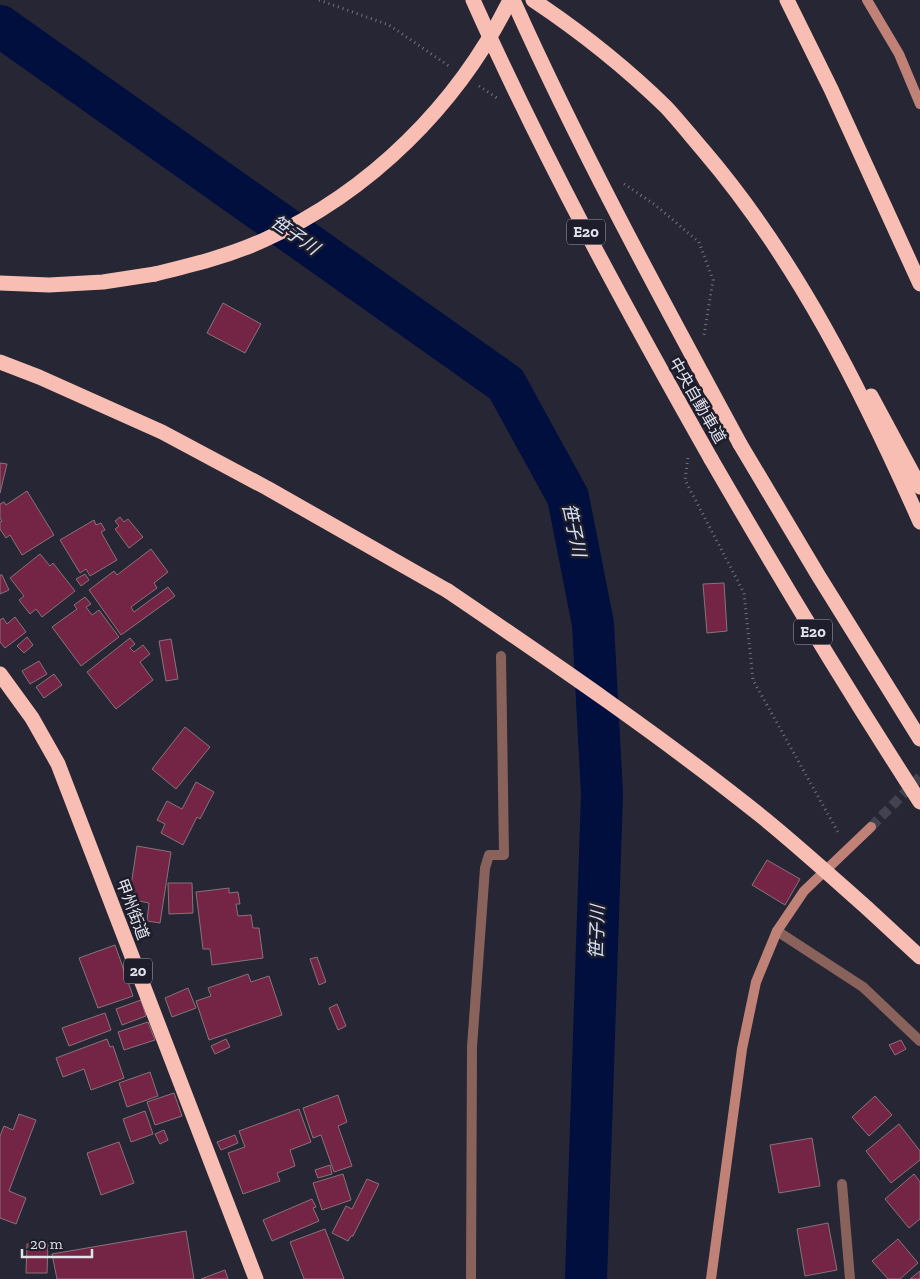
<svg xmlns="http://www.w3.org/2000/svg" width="920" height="1279" font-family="'Zilla Slab','Noto Sans JP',serif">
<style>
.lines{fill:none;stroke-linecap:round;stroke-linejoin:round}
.river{stroke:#000f3e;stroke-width:42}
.building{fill:#742445;stroke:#887379}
.secondary-tunnel{stroke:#424250;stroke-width:10;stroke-dasharray:10 5;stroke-linecap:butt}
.path{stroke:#737380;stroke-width:3;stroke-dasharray:1 4;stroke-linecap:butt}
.lane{stroke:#89625b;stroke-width:10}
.street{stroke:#89625b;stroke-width:10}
.secondary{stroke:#c08277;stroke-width:10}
.highway{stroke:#f9beb3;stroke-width:15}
.highway-bridge{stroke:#f9beb3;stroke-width:15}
.labels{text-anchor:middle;stroke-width:5;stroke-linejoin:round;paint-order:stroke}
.shield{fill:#1d1d2b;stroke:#a7a7b2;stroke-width:1}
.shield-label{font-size:15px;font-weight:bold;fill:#e2e2ec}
.street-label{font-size:16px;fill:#e2e2ec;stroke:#1d1d2b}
.water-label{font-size:18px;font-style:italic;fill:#d6e2f5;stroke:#1d1d2b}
</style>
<rect width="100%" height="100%" fill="#262635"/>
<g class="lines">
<path class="river" d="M0,26l506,358 62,113 25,127 9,170 -16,485"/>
</g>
<g class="building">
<path d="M223,303l38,21 -16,29 -38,-20z"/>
<path d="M0,463l7,1 -7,29z"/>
<path d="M27,491l27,44 -32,20 -12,-20 -4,3 -6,-9v-7l2,-1 -2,-3v-14l4,-2 2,3z"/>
<path d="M120,517l4,5 4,-3 15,18 -14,11 -14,-19 4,-3 -4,-5z"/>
<path d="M94,520l2,5 5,-2 4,7 -4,2 16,28 -27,16 -4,-7 -6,4 -20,-33z"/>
<path d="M151,549l17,23 -14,11 3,5 -26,19 3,5 34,-25 7,9 -54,39 -32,-45 25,-19 3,4z"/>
<path d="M40,554l10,12 3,-3 22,28 -33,26 -6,-8 -6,5 -11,-14 5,-4 -14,-18z"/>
<path d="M85,574l4,6 -8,6 -5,-7z"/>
<path d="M0,575h2l7,15 -9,4z"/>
<path d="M724,583l3,48 -20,2 -4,-49z"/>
<path d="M85,597l6,7 -5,3 6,8 7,-5 20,27 -38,29 -29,-39 25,-18 -3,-4z"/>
<path d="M15,617l11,15 -21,16 -5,-6v-22l3,-2 4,6z"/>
<path d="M27,637l6,8 -9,8 -7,-7z"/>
<path d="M130,638l5,6 -5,4 4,4 9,-7 7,9 -10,8 13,18 -37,29 -29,-37z"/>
<path d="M171,639l7,40 -12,2 -7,-40z"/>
<path d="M39,661l8,13 -17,10 -8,-13z"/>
<path d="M54,674l8,11 -18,13 -8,-11z"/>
<path d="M185,727l25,20 -34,42 -24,-20z"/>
<path d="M196,782l18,10 -14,27 -3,-2 -14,28 -22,-12 4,-9 -8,-4 10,-19 15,8z"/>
<path d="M137,846l34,6 -11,71 -13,-2 2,-18 -20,-4z"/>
<path d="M767,860l33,19 -15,26 -33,-20z"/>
<path d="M168,883h24l1,30 -24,1z"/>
<path d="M229,888v5l9,-1 2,12h-4l2,12 13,-1 2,13h6l4,30 -51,7 -2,-16h-7l-7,-57z"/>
<path d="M115,945l18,51 -35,12 -19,-50z"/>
<path d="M317,957l9,25 -7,3 -9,-26z"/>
<path d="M248,974l3,8 18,-6 13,39 -73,25 -13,-39 15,-5 -3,-8z"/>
<path d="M188,988l8,20 -24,9 -7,-19z"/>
<path d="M141,1000l5,16 -24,9 -6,-16z"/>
<path d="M337,1004l9,22 -8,4 -9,-22z"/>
<path d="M105,1013l6,17 -42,16 -7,-18z"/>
<path d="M148,1022l7,18 -31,10 -6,-18z"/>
<path d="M107,1039l3,8 3,-1 11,32 -33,12 -7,-21 -21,8 -7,-19z"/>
<path d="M226,1039l4,8 -15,7 -4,-8z"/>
<path d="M901,1040l5,9 -11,6 -6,-10z"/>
<path d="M150,1072l8,24 -31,11 -8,-24z"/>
<path d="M174,1093l8,23 -27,9 -8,-23z"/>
<path d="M338,1095l9,27 -9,4 14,40 -18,6 -13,-37 -8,3 -10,-30z"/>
<path d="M875,1096l17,19 -23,21 -17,-19z"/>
<path d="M299,1109l12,33 -21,8 5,16 -18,7 3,8 -37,13 -15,-41 17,-6 -6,-16z"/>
<path d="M145,1111l8,23 -22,8 -8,-23z"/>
<path d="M19,1114l17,6 -27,71 17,7 -10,26 -16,-6v-82l4,-10 9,4z"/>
<path d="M899,1124l21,27v9l-29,23 -25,-32z"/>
<path d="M164,1130l4,10 -8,4 -5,-10z"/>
<path d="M235,1135l3,8 -17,7 -4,-8z"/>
<path d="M812,1138l8,48 -41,7 -9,-48z"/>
<path d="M119,1142l15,41 -33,12 -14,-42z"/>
<path d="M330,1165l2,9 -14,4 -3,-8z"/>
<path d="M343,1174l8,26 -29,10 -9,-27z"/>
<path d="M914,1174l6,8v37l-11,9 -24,-29z"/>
<path d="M367,1179l12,5 -26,52h-2l-3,5 -16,-8 14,-27 6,3z"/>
<path d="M312,1199l4,8 -3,1 6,13 -47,20 -9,-21z"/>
<path d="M828,1223l9,47 -32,6 -8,-47z"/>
<path d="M325,1229l19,50h-40l-14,-37z"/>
<path d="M186,1231l8,48h-137l-5,-25z"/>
<path d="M898,1239l20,24 -18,16h-12l-16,-18z"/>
<path d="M27,1244h21l-1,29h-21z"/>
<path d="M225,1270l3,9h-27z"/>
<path d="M920,1271v8h-10z"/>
</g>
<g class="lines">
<path class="secondary-tunnel" d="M871,827l49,-50"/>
<g class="path">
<path d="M319,0l70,25 60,41"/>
<path d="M479,86l18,12"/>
<path d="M624,184l30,20 45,38 14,38 -9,55"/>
<path d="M688,458l-3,22 59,113 9,87 86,154"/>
</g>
<path class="lane" d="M842,1184l8,95"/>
<g class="street">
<path d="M777,931l86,56 57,54"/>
<path d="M471,1279l1,-232 13,-179 4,-13h15l-3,-199"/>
</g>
<g class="secondary">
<path d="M867,0l32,54 21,50"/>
<path d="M711,1279l31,-230 14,-67 21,-51 27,-40 67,-64"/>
</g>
<g class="highway">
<path d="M533,0c48,32 92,67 133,107 13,14 25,29 37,43 94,110 159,241 217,372"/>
<path d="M787,0l44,89 89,195"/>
<path d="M0,283l49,2 54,-3 52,-8"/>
<path d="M0,362l39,15 123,55 105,56 181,103"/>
<path d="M871,396l49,91"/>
<path d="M740,444l78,131 102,164"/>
<path d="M711,459c67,116 136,230 209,343"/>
<path d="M0,674l32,44 26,46 198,515"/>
<path d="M867,908l53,49"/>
</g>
<g class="highway-bridge">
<path d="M473,0c70,157 153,309 238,459"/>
<path d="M513,0c68,152 148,298 227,444"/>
<path d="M155,274c37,-9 74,-18 109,-34 106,-48 194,-135 246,-240"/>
<path d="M448,591c106,72 213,145 313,225 36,29 71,61 106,92"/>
</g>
</g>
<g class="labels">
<g class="shield">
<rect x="567" y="219.5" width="38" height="25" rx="4"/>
<rect x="794" y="619.5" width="38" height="25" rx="4"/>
<rect x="124" y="958.5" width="28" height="25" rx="4"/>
</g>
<g class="shield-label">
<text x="586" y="237">E20</text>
<text x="813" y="637">E20</text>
<text x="138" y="976">20</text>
</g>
<g class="street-label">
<text transform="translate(698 400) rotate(60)" y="6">中央自動車道</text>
<text transform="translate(133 909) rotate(69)" y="6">甲州街道</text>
</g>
<g class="water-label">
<text transform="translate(295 235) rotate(35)" y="6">笹子川</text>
<text transform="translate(574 530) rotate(78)" y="6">笹子川</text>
<text transform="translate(597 932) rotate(-88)" y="6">笹子川</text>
</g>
</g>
<path d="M22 1249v8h70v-8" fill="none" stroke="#e2e2ec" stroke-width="2.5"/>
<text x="30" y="1249" font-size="15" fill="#e2e2ec" stroke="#1d1d2b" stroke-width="4" paint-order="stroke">20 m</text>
</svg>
